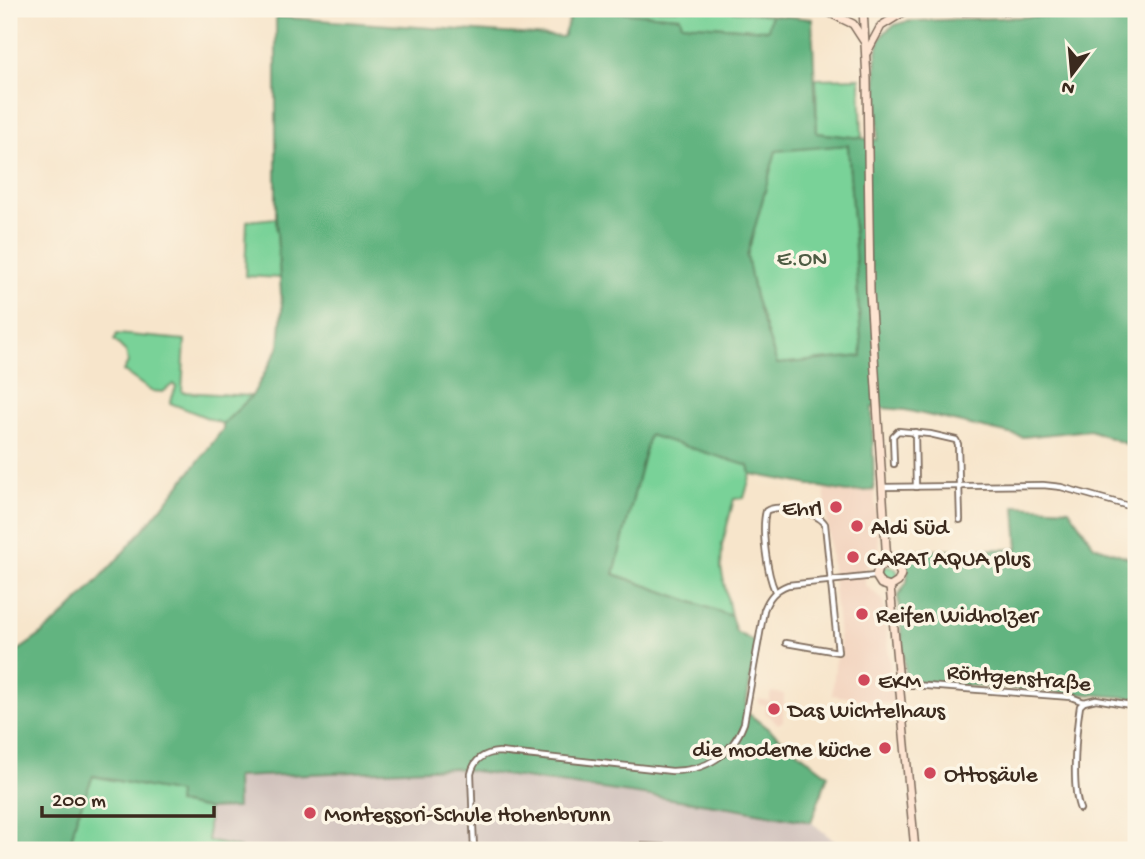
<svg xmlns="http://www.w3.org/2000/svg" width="1145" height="859" font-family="'Gochi Hand',sans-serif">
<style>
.built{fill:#f3d4bf}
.industrial{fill:#cfc0bb}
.green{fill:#79d298;stroke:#5a7e5b;stroke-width:2}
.forest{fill:#62b480;stroke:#4e6f4f;stroke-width:2;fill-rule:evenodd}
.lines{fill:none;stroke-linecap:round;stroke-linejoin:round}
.street-casing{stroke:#7d6b5b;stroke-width:8}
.secondary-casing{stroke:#7d6b5b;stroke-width:10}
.street{stroke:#fff;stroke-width:4.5}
.secondary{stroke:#fde4d1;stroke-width:7}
.poi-dot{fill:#d1495b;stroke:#fcf5e5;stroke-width:2.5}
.labels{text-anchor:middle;stroke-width:7;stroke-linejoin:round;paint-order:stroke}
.park-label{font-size:23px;fill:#4e5c43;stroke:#fcf5e5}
.poi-label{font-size:23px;fill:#3b2a1e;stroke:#fcf5e5;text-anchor:start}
.street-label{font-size:23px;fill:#3b2a1e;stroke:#fcf5e5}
</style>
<rect width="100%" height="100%" fill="#fcf5e5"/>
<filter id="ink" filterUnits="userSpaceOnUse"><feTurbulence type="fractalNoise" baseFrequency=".0143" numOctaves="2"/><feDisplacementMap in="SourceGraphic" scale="14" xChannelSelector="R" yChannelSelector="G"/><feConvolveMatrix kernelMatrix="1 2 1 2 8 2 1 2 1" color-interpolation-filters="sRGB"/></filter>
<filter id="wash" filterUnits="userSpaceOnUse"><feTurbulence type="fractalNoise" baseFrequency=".00686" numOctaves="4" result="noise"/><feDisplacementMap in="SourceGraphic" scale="28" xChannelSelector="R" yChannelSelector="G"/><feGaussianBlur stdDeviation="1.57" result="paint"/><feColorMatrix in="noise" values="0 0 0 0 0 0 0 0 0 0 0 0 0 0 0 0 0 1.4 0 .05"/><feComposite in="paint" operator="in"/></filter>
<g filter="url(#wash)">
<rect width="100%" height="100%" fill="#f7e5cb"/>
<g class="built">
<path d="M824,488l23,4 27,-2 5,62 -14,17v16l18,15 11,104 -62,-9 4,-38h5z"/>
<path d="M771,692l13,2 -1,27 -5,3 -13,-11 1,-8 -8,-1 1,-5 10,2z"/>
</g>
<path class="industrial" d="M453,768l282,40 76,14 31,25 26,3h-628v-2l-32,-7v-32l29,-1 -1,-31z"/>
<g class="green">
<path d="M573,9h141l57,6 -2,15 -87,-6 -2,-7z"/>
<path d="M860,78l2,60 -45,-5 -1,-54z"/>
<path d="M848,145l14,212 -85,7 -22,-67 -8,-41 29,-106z"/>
<path d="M276,218l4,60 -35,-2 2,-55z"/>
<path d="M117,334l68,6 -3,52 70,4 -29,28 -53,-21 6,-16 -3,-3 -10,8 -12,-1 -28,-20 5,-9 -2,-10 -12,-12z"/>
<path d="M649,434l100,32 2,8 -7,24 -10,1 -12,46 -1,23 10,48 -117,-42z"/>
<circle cx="889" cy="575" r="9"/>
<path d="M92,776l87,17 -2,10 31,6v32l32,7v2h-171l7,-31z"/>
</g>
<g class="forest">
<path d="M573,9l107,8 2,7 86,6 3,-15 41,4 5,114 60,7c4,-25 -7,-87 5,-104 8,-11 21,-15 34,-15l220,-8v435l-46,-18 -67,7 -118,-27 -33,-3 2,83 -27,2 -96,-18 -2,-8 -100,-31 -35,139 117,42 5,16 21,11 -12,68 83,64 -17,47 -76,-14 -282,-40 -217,9 1,31 -29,1 -31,-6 1,-10 -85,-17 -17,43 -7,31h-60v-194c41,-23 73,-58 105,-93 38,-43 74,-87 109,-134v-5l29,-28 27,-49 3,-38 -6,-91v-201l287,20zM848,145l14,211 -85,8 -22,-67 -8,-41 29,-105z"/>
<path d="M1015,506l54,3 25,37 42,14v138l-230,-17 -8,-85 9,-14 1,-12 -14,-19 124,-2z"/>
</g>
</g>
<g filter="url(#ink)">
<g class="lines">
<defs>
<g id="street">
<path d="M915,432l1,55"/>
<path d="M894,464l-1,-28 5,-5 32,3 26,6 2,4 2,76"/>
<path d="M882,487l161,-2 18,2 75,21"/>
<path d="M775,591c-8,-17 -14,-62 -9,-80 12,-8 52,1 59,13l13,128 -52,-9"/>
<path d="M900,684l171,13 13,5 12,-3 40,7"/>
<path d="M1080,809c-9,-21 -4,-79 0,-103l4,-4"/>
<path d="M474,850l-3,-76c3,-15 13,-21 28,-22l173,19c34,0 60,-16 72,-48l20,-113c5,-13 11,-20 24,-25l87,-9"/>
<path d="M525,850l116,-4 99,4"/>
</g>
<g id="secondary">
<path d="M822,9l31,15 11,17"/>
<path d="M859,9l84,3 108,-3"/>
<path d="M863,9l4,70 3,213 17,271"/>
<path d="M867,52l14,-26 21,-13"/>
<path d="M887,563l-9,5 -2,8 5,8 9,3"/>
<path d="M887,563l9,2 5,9 -3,8 -8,5"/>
<path d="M890,587l25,263"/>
</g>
</defs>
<use href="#street" class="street-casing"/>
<use href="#secondary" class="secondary-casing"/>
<use href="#street" class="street"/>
<use href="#secondary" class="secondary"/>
</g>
</g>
<g class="poi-dot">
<circle cx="836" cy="507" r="7"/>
<circle cx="857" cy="526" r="7"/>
<circle cx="853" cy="557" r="7"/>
<circle cx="862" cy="614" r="7"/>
<circle cx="864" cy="680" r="7"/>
<circle cx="774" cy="709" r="7"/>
<circle cx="885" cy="748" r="7"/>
<circle cx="930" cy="773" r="7"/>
<circle cx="310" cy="813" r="7"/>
</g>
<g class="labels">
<g class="park-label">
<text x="802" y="265">E.ON</text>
</g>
<g class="poi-label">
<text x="822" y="515" text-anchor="end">Ehrl</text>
<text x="871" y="534">Aldi Süd</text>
<text x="867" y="565">CARAT AQUA plus</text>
<text x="876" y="622">Reifen Widholzer</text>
<text x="878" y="688">EKM</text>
<text x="788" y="717">Das Wichtelhaus</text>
<text x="871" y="756" text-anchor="end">die moderne küche</text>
<text x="944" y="781">Ottosäule</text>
<text x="324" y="821">Montessori-Schule Hohenbrunn</text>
</g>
<g class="street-label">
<text transform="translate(1019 676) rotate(5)" y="8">Röntgenstraße</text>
</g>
</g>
<rect width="1145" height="859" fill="none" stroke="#fcf5e5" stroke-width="35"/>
<g transform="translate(1072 74) rotate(196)" stroke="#fcf5e5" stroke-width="5" paint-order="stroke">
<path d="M0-5L12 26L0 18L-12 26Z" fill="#3b2a1e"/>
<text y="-10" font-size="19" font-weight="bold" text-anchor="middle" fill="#3b2a1e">N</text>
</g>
<path d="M42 806v10h172v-10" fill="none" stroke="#3b2a1e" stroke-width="3.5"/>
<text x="52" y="806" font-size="21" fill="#3b2a1e" stroke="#fcf5e5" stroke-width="5" paint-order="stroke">200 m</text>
</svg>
